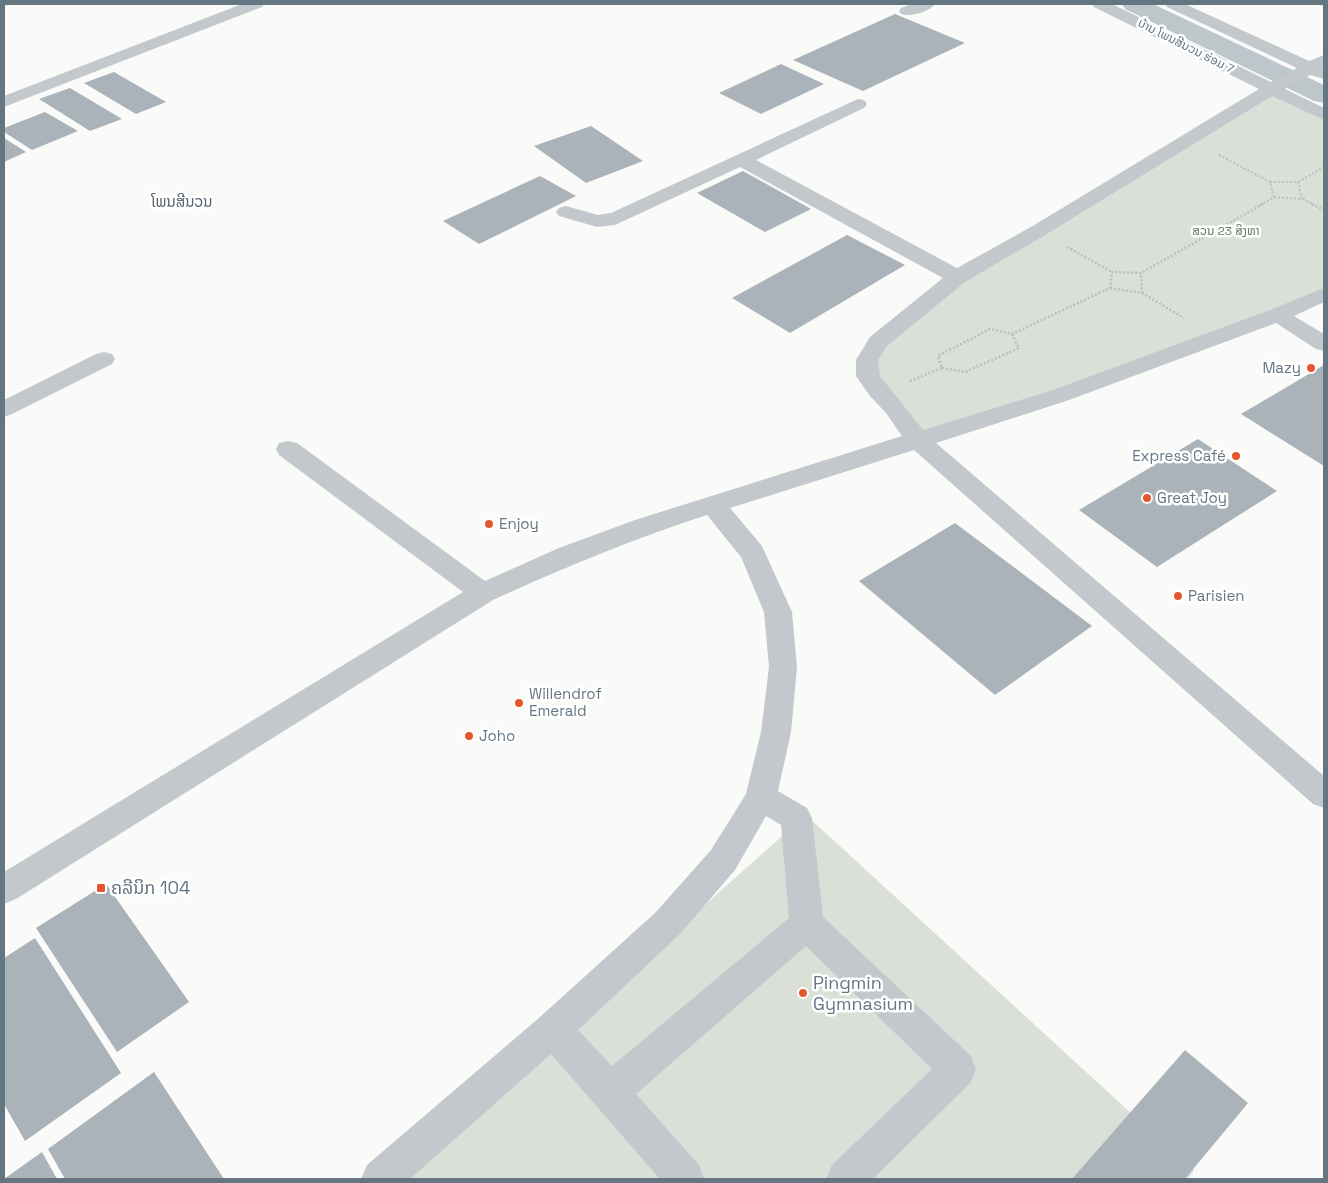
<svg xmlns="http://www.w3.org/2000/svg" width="1328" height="1183" font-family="'Space Grotesk','Noto Sans Lao',sans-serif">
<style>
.green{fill:#dadfd7}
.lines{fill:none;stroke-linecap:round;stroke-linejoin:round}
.canal{fill:#bbc7cb;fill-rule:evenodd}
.building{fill:#aab3b9}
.path-far1{stroke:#bbbfc2;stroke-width:2;stroke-dasharray:2 2;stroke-linecap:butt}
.path{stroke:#bbbfc2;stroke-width:2.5;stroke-dasharray:2 2;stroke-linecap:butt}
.minor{fill:#c3c8cc;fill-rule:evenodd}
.poi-dot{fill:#e4572e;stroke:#fff;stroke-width:2}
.labels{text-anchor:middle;stroke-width:5;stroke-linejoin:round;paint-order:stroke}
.far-street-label{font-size:12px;fill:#657683;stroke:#fff}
.far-park-label{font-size:12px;fill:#687a64;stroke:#fff}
.far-quarter-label{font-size:15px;fill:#57646e;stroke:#fff}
.poi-label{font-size:15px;fill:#657683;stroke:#fff;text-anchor:start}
.near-poi-label{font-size:18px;fill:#657683;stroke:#fff;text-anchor:start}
</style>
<rect width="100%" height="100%" fill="#fafaf8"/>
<g class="green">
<path d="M1272,89l52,26v179l-46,21 -361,124 -48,-66 16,-43z"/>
<path d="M806,815l388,356 -7,8h-791z"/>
</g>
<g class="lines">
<path class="canal" d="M1122,4h31l171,81v18l-10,-2 -189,-92z"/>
</g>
<g class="building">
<path d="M895,14l70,29 -102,48 -70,-31z"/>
<path d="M781,64l43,20 -63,30 -42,-21z"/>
<path d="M114,72l52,30 -30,12 -52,-31z"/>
<path d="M70,88l52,31 -32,12 -51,-32z"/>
<path d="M45,112l33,19 -46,19 -28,-18v-4z"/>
<path d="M591,126l52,35 -57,22 -52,-37z"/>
<path d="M4,138l22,14 -22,10z"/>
<path d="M743,171l68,38 -46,23 -68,-39z"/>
<path d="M540,176l36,20 -97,48 -36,-23z"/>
<path d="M847,235l58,30 -115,68 -58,-35z"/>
<path d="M1324,365v101l-83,-52z"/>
<path d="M1198,439l79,52 -120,76 -78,-57z"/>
<path d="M955,523l137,103 -97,69 -136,-114z"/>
<path d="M106,884l83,118 -72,50 -81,-124z"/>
<path d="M35,938l86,135 -96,68 -21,-37v-146z"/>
<path d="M1185,1050l63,53 -63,76h-113z"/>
<path d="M154,1072l70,107h-159l-17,-30z"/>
<path d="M42,1152l15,27h-53z"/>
</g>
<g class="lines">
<g class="path-far1">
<path d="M1219,155l51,27"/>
<path d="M1274,197l28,2 -4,-17"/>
<path d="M1303,199l11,6"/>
<path d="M1260,205l14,-8 -4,-15h28l26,-15"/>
</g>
<g class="path">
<path d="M1312,204l12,6"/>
<path d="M1067,247l45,25"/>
<path d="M1110,288l32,5 -1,-20"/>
<path d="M1142,293l42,25"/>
<path d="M942,368l23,4 54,-24 -7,-14"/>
<path d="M910,381l32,-13 -4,-12 52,-27 22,5 98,-46 2,-16 29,1 122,-69"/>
</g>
<g class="minor">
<path d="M242,4h22l-2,3 -258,100v-11z"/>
<path d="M912,4h23c-6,8 -24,13 -34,10l-2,-3 2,-3z"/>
<path d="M1092,4h20l159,78 26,-14 -130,-61 -2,-3h20l124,57 15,-6v24l-14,-4 -25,14 39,19v12l-52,-24 -227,139 -80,47 -78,64 -9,14 2,16 43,54 130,-40 217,-80 54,-22v14l-30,14 30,18v17l-8,-2 -40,-26 -207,77 -133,43 388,333v32l-11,-4 -399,-354 -184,58 32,38 30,66 5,55 -6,65 -13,59 29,17 5,10 11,99 148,139 5,13 -5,13 -98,97h-47l6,-14 100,-96 -126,-123 -170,148 63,71 5,14h-44l-109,-125 -141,125h-49l6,-14 173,-148 116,-105 55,-62 35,-56 15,-62 8,-65 -5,-55 -23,-55 -34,-42c-74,24 -144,53 -214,85l-477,299 -12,5v-32l459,-280 -184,-137 -3,-6 3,-6 9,-2 9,2 188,138 74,-33 76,-28 267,-84 -16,-23 -16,-17 -14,-20v-16l14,-23 73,-59 -203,-111 -125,58 -18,2 -38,-11 -3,-4 3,-4 7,-2 32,9 13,-2 247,-114 6,1 3,4 -3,4 -108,52 201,108 74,-41 228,-138 -165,-82zM766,816l15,9 8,93 -177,148 -34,-36 102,-96 55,-64z"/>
<path d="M104,352l8,2 3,5 -3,5 -100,50 -8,3v-17l92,-46z"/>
</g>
</g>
<g class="poi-dot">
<circle cx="1311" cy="368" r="5"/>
<circle cx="1236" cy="456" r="5"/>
<circle cx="1147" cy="498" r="5"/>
<circle cx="489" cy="524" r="5"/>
<circle cx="1178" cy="596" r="5"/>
<circle cx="519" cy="703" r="5"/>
<circle cx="469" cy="736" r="5"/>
<rect x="96" y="883" width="10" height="10" rx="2.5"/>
<circle cx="803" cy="993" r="5"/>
</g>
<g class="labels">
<g class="far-street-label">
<text transform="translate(1186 46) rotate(27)" y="4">ບ້ານ ໂພນສີນວນ ຮ່ອມ 7</text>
</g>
<g class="far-park-label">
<text x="1226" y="235">ສວນ 23 ສິງຫາ</text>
</g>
<g class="far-quarter-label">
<text x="182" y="207">ໂພນສີນວນ</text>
</g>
<g class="poi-label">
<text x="1301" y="373" text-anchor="end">Mazy</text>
<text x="1226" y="461" text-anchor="end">Express Café</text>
<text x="1157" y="503">Great Joy</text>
<text x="499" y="529">Enjoy</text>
<text x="1188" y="601">Parisien</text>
<text x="529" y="699">Willendrof<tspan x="529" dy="17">Emerald</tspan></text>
<text x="479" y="741">Joho</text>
</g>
<g class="near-poi-label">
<text x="111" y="894">ຄລີນິກ 104</text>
<text x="813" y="989">Pingmin<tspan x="813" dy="21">Gymnasium</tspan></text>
</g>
</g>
<rect width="1328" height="1183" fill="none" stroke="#657683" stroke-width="10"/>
</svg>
